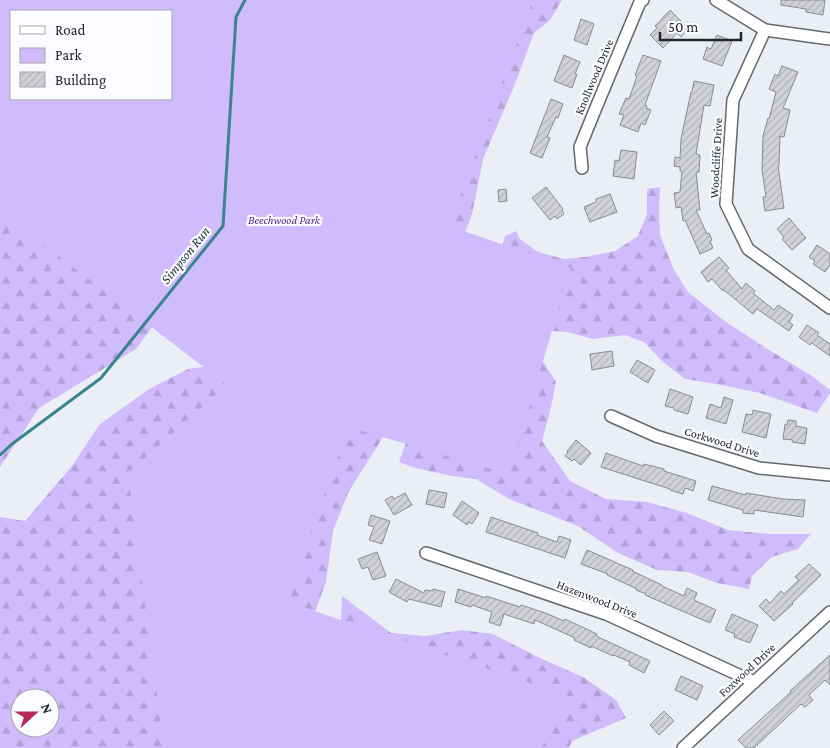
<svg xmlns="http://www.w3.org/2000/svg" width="830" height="748" font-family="'Crimson Pro',serif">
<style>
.forest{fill:url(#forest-firs);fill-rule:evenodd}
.park{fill:#d0bcfd;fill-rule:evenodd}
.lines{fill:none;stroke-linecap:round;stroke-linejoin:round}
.stream{stroke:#3a848f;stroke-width:3}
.building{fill:url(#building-hatch);stroke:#8a8b91}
.street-casing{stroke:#64696d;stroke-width:14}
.street{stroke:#fff;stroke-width:11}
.labels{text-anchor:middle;stroke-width:4.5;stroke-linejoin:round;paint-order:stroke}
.street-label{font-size:12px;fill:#242628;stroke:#fafcff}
.park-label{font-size:12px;font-style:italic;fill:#552d8d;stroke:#fafcff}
.water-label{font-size:14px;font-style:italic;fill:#1e3639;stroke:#fafcff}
</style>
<defs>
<pattern id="forest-firs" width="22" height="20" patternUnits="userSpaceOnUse" patternTransform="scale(1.25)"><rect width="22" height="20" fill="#d0bcfd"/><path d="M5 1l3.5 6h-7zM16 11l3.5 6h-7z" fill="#b2a1d9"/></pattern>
<pattern id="building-hatch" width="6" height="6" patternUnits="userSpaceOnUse" patternTransform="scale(1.25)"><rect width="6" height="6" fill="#d0d2d8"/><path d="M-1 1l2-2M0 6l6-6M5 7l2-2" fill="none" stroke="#b2b4b9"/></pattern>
</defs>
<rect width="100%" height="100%" fill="#ebeff5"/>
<g class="forest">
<path d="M0,0h279l-92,280 -51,69 -97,59 -39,59zM11,11h160v88h-160z"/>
<path d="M310,0h252l-12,20 -16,13 -19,51 -32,75 -11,55 -58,162 -34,66 -31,49 -16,40 -7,51 -27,73 -37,93h-262v-231l25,4 47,-55 27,-41 50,-36 39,-20 48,-7zM20,698h30v30h-30z"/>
<path d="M660,187l-1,25 1,23 14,35 14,22 38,30 40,26 46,28 18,14v3l-13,20 -57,-20 -44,-9 -31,-5 -22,-17 -19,-20 -19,-7 -32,4 -26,-7 -29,-2 -4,17 22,35 -4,21 -10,38 28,40 36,18 41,3 40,11 41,17 42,4h41l-13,15 -26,8 -20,19 -3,13 -32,-6 -29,-11 -31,-2 -39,-17 -40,-27 -69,-27 -33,-20 -24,-3 -37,-8 -16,-6 14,-39 83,-157 9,-30 11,-5 4,8 18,13 26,7 21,-2 30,-6 23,-15 9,-22v-25z"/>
<path d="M342,596l49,37 34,3 37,-6 31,4 47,24 43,19 33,23 10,18 -54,23 -3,7h-291l63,-127z"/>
</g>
<path class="park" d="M0,0h533l-84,226 122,42 -62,206 -161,-47 -61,175 288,96 -34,50h-377l-36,-275 99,-88 -227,-174zM11,11h160v88h-160z"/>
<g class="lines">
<path class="stream" d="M0,455l12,-11 89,-66 122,-152 13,-209 9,-17"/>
</g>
<g class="building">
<path d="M781,0h44l-2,15 -17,-3v-3l-25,-4z"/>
<path d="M670,10l19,19 -8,8 -4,-4 -14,15 -13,-13 7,-7 -2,-2z"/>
<path d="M581,19l13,5 -7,21 -13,-5z"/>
<path d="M717,35l15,6 -10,25 -19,-7 4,-12 4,2z"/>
<path d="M564,55l16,7 -5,12h2l-5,14 -18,-7z"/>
<path d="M643,55l18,6 -16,44 2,1 -1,2 5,2 -6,15 -4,-2 -3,9 -18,-7 4,-10 -5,-1 7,-16 3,1 8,-23 -2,-1z"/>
<path d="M782,66l16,6 -15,36 7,2 -6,27 -4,-1 -1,30h-1l6,42 -19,3 -2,-14h3l-4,-27 1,-34 5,-18 1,1 7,-27 -7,-3 6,-15 3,2z"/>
<path d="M694,81l20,4 -4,21 -6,-1 -8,49 4,1 -1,17h-3l4,38h-4l11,24 2,-1 3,7 -2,1 3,7 -13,6 -15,-34 -2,1 -2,-14 -5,1 -2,-15 6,-1 2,-21h-2v-4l-6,-1 1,-9 5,1 1,-19 10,-47h1z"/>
<path d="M551,99l12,5 -5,14 -2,-1 -9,20 3,1 -8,20 -12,-5z"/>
<path d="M621,150l16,2 -3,27 -21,-3 2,-16 4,1z"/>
<path d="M546,187l17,22 -1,1 2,4 -7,5 -2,-3 -5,4 -18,-22z"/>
<path d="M506,189l1,12 -8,1 -1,-12z"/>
<path d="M610,194l7,18 -27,10 -6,-15 12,-5v-3z"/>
<path d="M789,218l17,20 -14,12 -10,-11 2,-2 -7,-8z"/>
<path d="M817,245l13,9v11l-5,7 -12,-8 2,-3 -6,-4z"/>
<path d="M719,257l10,11 -3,2 16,19 4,-6 9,8 -2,2 21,17 4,-5 15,10 -4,7 4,3 -4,6 -32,-22 -4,5 -29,-24 -1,1 -11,-12 -4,3 -7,-10z"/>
<path d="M807,325l12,8 -2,2 13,9v12l-18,-13 -2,2 -11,-8z"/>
<path d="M612,351l2,15 -22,4 -2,-16z"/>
<path d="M637,360l18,10 -7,13 -18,-11z"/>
<path d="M670,389l23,8 -5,17 -14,-4v-2l-9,-2z"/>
<path d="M724,397l9,3 -7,24 -20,-6 4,-14 11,4z"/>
<path d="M753,410l18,4 -5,24 -24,-6 4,-18 6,1z"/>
<path d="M788,420l8,1v5l11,2 -2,16 -13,-2 1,-2 -10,-1 2,-15 2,1z"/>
<path d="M576,440l15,13 -10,12 -7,-6 -2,2 -7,-5 3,-4 -1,-1z"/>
<path d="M606,453l37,13 1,-2 20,5v2l32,10 -3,10 -8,-3 -2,6 -13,-4v-1l-69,-22z"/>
<path d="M712,486l34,9v-2l37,6 22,1 -2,17 -49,-7v4l-11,-1v-3l-35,-10z"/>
<path d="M429,490l18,3 -3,15 -18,-4z"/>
<path d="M405,493l7,12 -18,10 -9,-15 7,-4 2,3z"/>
<path d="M462,501l17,12 -7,11 -3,-2 -2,3 -14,-10z"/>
<path d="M371,515l19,6 -8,23 -13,-4 5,-13 -6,-2z"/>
<path d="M491,517l47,16 -1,2 20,7 2,-6 12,4 -6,18 -79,-26z"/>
<path d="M587,550l46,20 -1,1 30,14v1l22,10 3,-8 10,5 -3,7 22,10 -6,13 -65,-28 1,-1 -10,-4 1,-1 -30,-14 1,-1 -27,-10z"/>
<path d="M377,552l9,24 -13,4 -5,-13 -6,2 -4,-10z"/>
<path d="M809,564l12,11 -29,28 1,1 -19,17 -15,-15 7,-7 4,4 11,-12 3,3 15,-14 -4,-3z"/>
<path d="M396,579l28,14 1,-3 8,1v-2l12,3 -4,15 -32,-8 -2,3 -18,-10z"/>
<path d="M458,589l28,9v-2l34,11 1,-2 27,9 16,7 1,-2 32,15 -1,2 54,25 -6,12 -15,-8 1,-3 -16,-7 -1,1 -22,-10v2l-17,-8 1,-2 -40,-18 -1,4 -30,-10 -4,12 -11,-4 3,-10 -20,-7 -1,2 -16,-5z"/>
<path d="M732,614l26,11 -8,18 -16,-6 1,-3 -10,-4z"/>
<path d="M830,655v30l-5,-5 -16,15 4,5 -8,7 -4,-3 -47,44h-8l-8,-8 53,-48 -1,-1z"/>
<path d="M681,676l22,10 -6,14 -22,-10z"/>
<path d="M664,711l10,10 -15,14 -9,-10z"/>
</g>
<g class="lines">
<defs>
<g id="street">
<path d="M716,0l49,30 65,9"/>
<path d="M765,30l-32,70 -7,104 22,45 82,59"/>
<path d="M582,168l-2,-21 15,-37 45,-108 3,-2"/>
<path d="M611,416l45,20 103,32 71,7"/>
<path d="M426,553l180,61 148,68"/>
<path d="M683,748l147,-136"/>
</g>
</defs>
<use href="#street" class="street-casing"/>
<use href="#street" class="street"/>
</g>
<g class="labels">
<g class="street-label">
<text transform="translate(594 77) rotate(-67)" y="4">Knollwood Drive</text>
<text transform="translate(716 158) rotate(-87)" y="4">Woodcliffe Drive</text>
<text transform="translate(722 442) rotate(17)" y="4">Corkwood Drive</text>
<text transform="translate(597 599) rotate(21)" y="4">Hazenwood Drive</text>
<text transform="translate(747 670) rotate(-43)" y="4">Foxwood Drive</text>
</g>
<g class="park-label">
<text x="284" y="224">Beechwood Park</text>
</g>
<g class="water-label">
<text transform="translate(185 255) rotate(-51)" y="5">Simpson Run</text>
</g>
</g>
<rect x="10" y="10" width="162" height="90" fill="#fafcff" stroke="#a4a6a9"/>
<rect x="20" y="26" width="25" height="8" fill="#ffffff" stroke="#a4a6a9"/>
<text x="55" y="35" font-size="15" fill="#242628">Road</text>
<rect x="20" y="48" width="25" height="15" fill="#d0bcfd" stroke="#a4a6a9"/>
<text x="55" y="60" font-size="15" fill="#242628">Park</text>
<rect x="20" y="72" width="25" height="15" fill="url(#building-hatch)" stroke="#a4a6a9"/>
<text x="55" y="85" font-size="15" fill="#242628">Building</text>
<g transform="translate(35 713) rotate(69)"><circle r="24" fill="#fafcff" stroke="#a4a6a9"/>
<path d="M0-4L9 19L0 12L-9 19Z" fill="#b72959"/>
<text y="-8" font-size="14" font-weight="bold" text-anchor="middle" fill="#242628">N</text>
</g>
<path d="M660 32v8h81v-8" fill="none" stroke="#242628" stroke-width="2.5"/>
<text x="668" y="32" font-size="15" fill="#242628" stroke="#fafcff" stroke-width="4" paint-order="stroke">50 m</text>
</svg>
